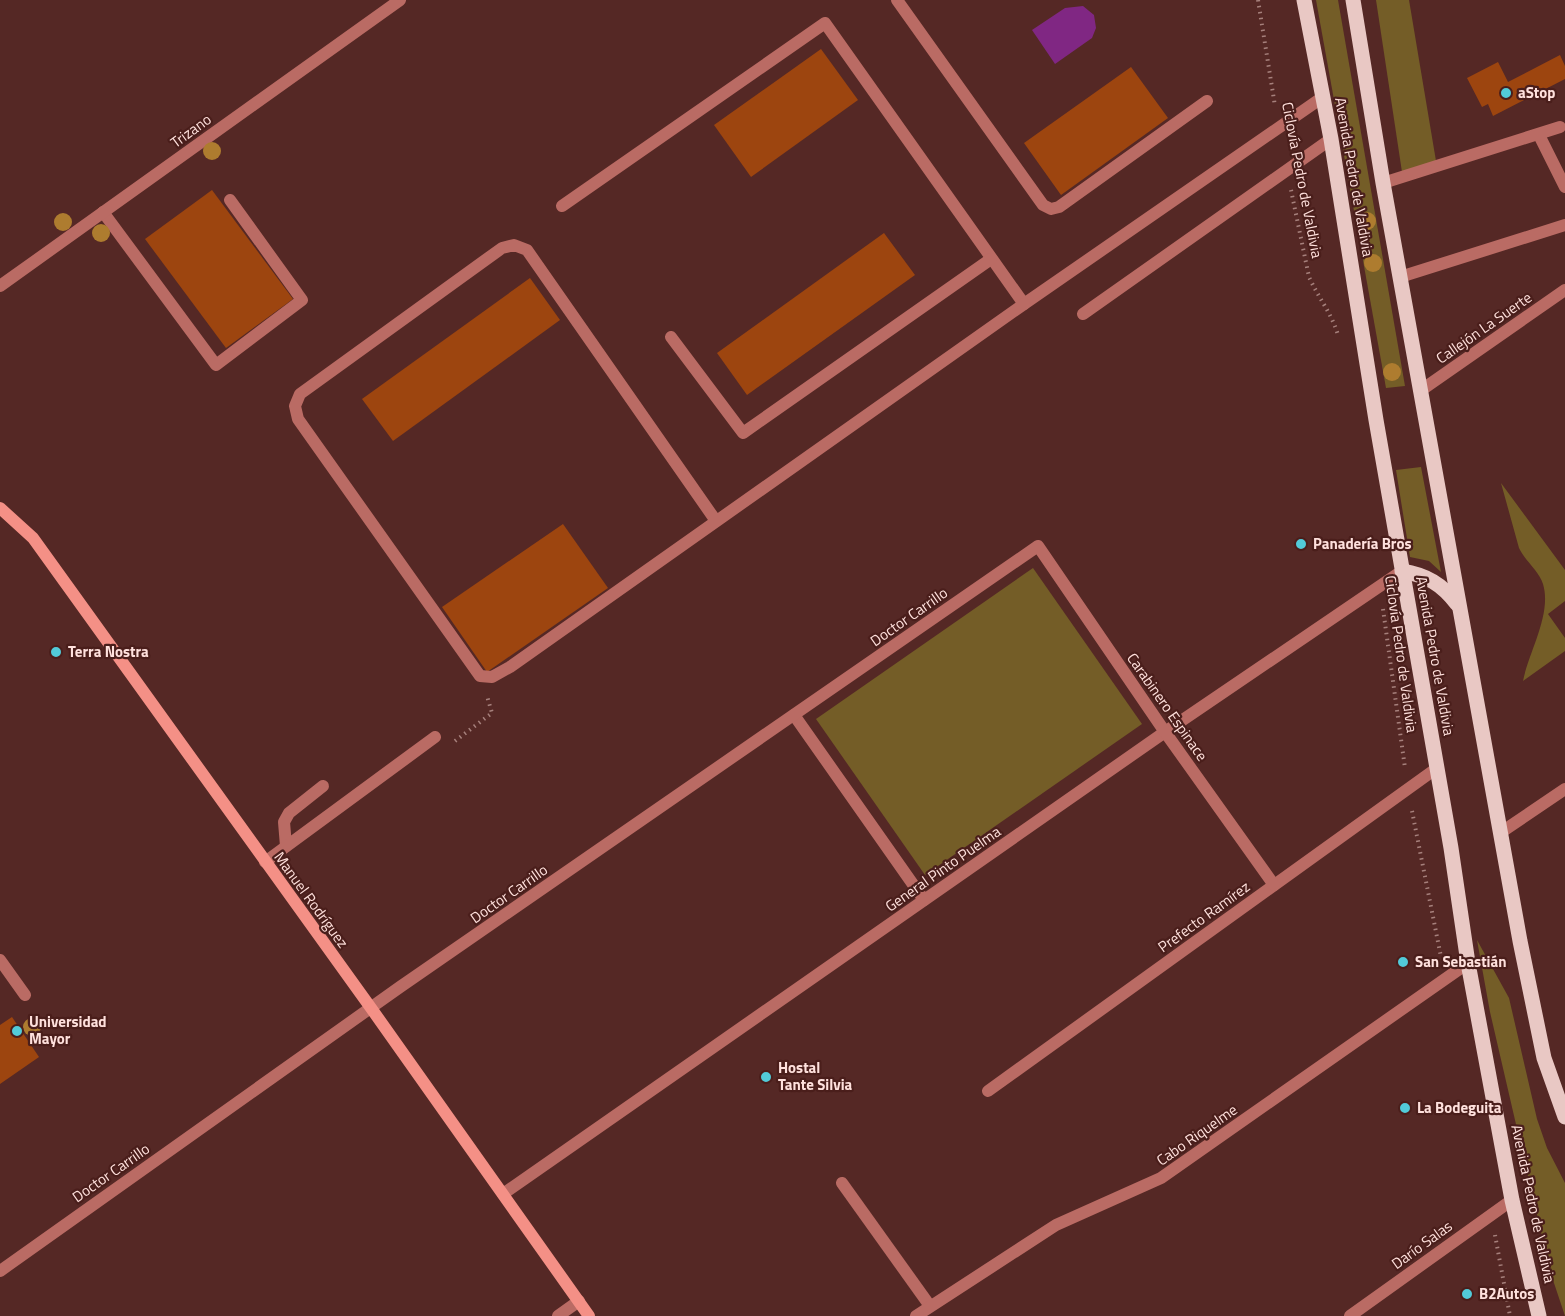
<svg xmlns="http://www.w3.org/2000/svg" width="1565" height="1316" font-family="'Titillium Web',sans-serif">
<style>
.green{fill:#745d27}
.water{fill:#802783}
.building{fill:#9d450f}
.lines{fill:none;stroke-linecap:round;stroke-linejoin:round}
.path{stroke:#a6807c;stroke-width:4;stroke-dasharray:1.5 4.5;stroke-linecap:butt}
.lane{stroke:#ba6b64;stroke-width:12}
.street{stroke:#ba6b64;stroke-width:12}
.secondary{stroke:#f49086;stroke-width:12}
.primary{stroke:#e9c8c4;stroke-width:15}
.tree{fill:#ae7c2f}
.poi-dot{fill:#52cbd9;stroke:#4a1e1b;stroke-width:2}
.labels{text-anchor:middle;stroke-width:4.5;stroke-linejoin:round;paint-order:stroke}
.poi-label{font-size:15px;font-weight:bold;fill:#ffe1dd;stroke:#4a1e1b;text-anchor:start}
.street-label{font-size:15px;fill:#ffe1dd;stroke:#4a1e1b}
</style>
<rect width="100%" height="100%" fill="#552825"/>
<g class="green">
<path d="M1316,0h22l67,386 -19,2z"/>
<path d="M1376,0h33l27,161 -34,11z"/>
<path d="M1421,467l20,105 -12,-11 -19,-4 -14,-87z"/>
<path d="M1501,483l64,87v31l-17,13 17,24v13l-42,30c6,-30 29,-67 20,-97 -4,-13 -18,-23 -24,-36z"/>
<path d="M1033,568l109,156 -217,151 -109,-156z"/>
<path d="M1477,940l32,58 28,121 10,29 18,35v133l-15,-45 -60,-259z"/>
</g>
<path class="water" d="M1083,6l11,9 2,13 -4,10 -37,26 -23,-34 33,-22z"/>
<g class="building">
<path d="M821,49l37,51 -107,77 -37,-52z"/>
<path d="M1560,55l5,11v13l-72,37 -5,-12 -6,3 -15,-29 31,-16 10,20z"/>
<path d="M1131,67l37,51 -107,77 -37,-52z"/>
<path d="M212,190l81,109 -67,49 -81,-109z"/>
<path d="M884,233l31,42 -168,120 -30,-42z"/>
<path d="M530,278l30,42 -167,121 -31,-42z"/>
<path d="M563,524l45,64 -121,84 -45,-65z"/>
<path d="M12,1017l27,40 -39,27v-59z"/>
</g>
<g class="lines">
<g class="path">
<path d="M1258,0l17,106"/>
<path d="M1291,190l18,87c9,20 23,37 29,58"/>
<path d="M1383,609l22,159"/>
<path d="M455,741l37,-28 -5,-17"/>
<path d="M1412,811l29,146"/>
<path d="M1495,1235l15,81"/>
</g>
<g class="lane">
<path d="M897,0l146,205 8,4 8,-2 148,-106"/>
<path d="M1539,135l26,52"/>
<path d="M1383,183l177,-56"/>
<path d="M562,206l263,-183 199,281 299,-207"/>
<path d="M103,212l113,153 86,-65 -72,-100"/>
<path d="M1400,277l165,-52"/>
<path d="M1083,314l248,-175"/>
<path d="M671,337l72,96 248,-174"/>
<path d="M716,521l-189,-271 -13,-5 -12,3 -202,146 -5,12 3,13 182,257 12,1 18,-10 514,-363"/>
<path d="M286,846l-2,-24 5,-9 34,-27"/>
<path d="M265,862l170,-125"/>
</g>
<g class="street">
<path d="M0,286l400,-286"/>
<path d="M1420,391l145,-101"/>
<path d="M794,715l130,185"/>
<path d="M1500,833l65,-44"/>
<path d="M0,960l25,35"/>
<path d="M988,1091l449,-323"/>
<path d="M842,1183l88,123"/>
<path d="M503,1194l662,-462 237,-161"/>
<path d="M0,1271l400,-284 638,-441 127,186 109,153"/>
<path d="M558,1316l21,-15"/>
<path d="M916,1316l140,-91 105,-47 307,-215"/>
<path d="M1350,1316l162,-116"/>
</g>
<path class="secondary" d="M0,508l33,30 338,470 218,308"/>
<g class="primary">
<path d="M1304,0l27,139 45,281 75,428 17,115 44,237 27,116"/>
<path d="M1353,0l30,183 137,758 24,117 21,59"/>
<path d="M1402,571c24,4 40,13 55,33"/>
</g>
</g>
<g class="tree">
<circle cx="212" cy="151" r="9"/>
<circle cx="1367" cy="221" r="9"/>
<circle cx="63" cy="222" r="9"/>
<circle cx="101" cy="233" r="9"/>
<circle cx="1373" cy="263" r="9"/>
<circle cx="1392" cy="372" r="9"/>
<circle cx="32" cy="1027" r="9"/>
</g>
<g class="poi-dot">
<circle cx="1506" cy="93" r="6"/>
<circle cx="1301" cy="544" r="6"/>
<circle cx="56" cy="652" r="6"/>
<circle cx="1403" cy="962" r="6"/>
<circle cx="17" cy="1031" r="6"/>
<circle cx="766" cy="1077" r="6"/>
<circle cx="1405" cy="1108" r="6"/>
<circle cx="1467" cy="1294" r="6"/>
</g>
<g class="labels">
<g class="poi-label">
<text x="1518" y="98">aStop</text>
<text x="1313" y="549">Panadería Bros</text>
<text x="68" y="657">Terra Nostra</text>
<text x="1415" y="967">San Sebastián</text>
<text x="29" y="1027">Universidad<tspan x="29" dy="17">Mayor</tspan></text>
<text x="778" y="1073">Hostal<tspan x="778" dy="17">Tante Silvia</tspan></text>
<text x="1417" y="1113">La Bodeguita</text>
<text x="1479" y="1299">B2Autos</text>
</g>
<g class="street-label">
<text transform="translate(191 131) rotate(-36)" y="5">Trizano</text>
<text transform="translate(1354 177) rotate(80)" y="5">Avenida Pedro de Valdivia</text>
<text transform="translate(1302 180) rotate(79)" y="5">Ciclovía Pedro de Valdivia</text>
<text transform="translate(1484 328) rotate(-35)" y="5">Callejón La Suerte</text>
<text transform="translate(909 617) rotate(-35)" y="5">Doctor Carrillo</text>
<text transform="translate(1401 654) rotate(82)" y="5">Ciclovía Pedro de Valdivia</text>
<text transform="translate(1435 656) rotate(80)" y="5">Avenida Pedro de Valdivia</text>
<text transform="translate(1167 707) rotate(55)" y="5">Carabinero Espinace</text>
<text transform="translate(943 869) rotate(-35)" y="5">General Pinto Puelma</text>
<text transform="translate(509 894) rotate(-35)" y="5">Doctor Carrillo</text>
<text transform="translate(311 900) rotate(54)" y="5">Manuel Rodríguez</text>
<text transform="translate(1204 917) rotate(-36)" y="5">Prefecto Ramírez</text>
<text transform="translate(1197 1135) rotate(-35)" y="5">Cabo Riquelme</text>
<text transform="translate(111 1173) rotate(-35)" y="5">Doctor Carrillo</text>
<text transform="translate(1533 1204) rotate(78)" y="5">Avenida Pedro de Valdivia</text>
<text transform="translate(1422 1245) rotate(-36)" y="5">Darío Salas</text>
</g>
</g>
</svg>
